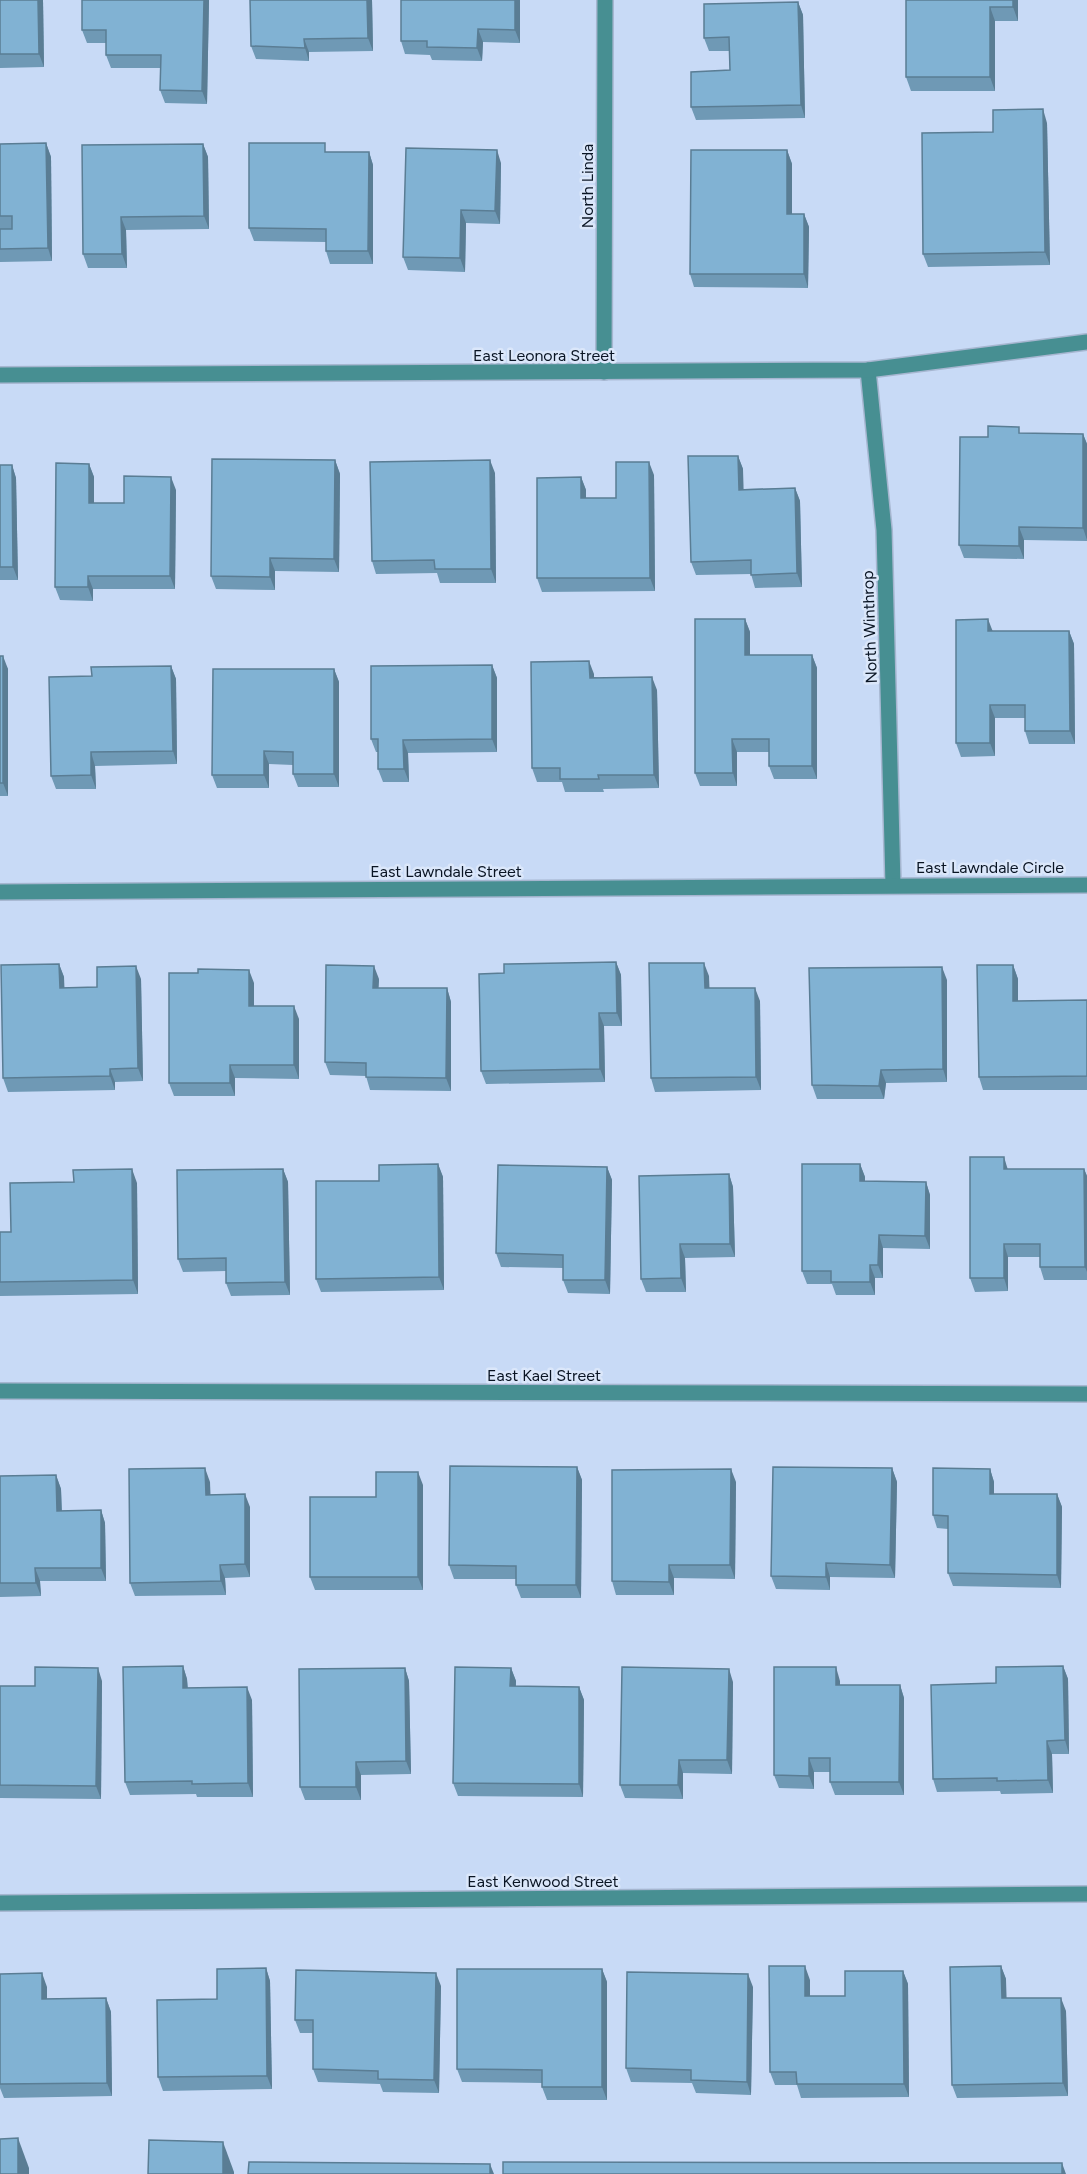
<svg xmlns="http://www.w3.org/2000/svg" width="1087" height="2174" font-family="Figtree,sans-serif">
<style>
.lines{fill:none;stroke-linecap:round;stroke-linejoin:round}
.minor-casing{stroke:#a6b6d0;stroke-width:18}
.minor{stroke:#478f92;stroke-width:15}
.wall{fill:#6f99b5}
.shaded-wall{fill:#5a7d94}
.building{fill:#81b2d3;stroke:#5a7d94;stroke-width:1.5}
.labels{text-anchor:middle;stroke-width:5;stroke-linejoin:round;paint-order:stroke}
.street-label{font-size:16px;fill:#091423;stroke:#dbe7fa}
</style>
<rect width="100%" height="100%" fill="#c8daf6"/>
<g class="lines">
<defs>
<g id="minor">
<path d="M868,370l16,160 9,355"/>
<path d="M604,372l1,-372"/>
<path d="M0,375l868,-5 219,-28"/>
<path d="M0,892l1087,-7"/>
<path d="M0,1391l1087,3"/>
<path d="M0,1903l1087,-9"/>
</g>
</defs>
<use href="#minor" class="minor-casing"/>
<use href="#minor" class="minor"/>
</g>
<g class="wall">
<path d="M0,0h43l1,67 -44,1z"/>
<path d="M209,0l-2,104 -42,-1 -5,-13 1,-22h-50l-5,-13v-12h-19l-5,-13z"/>
<path d="M250,0h122l1,51 -64,1v9l-53,-2 -5,-13z"/>
<path d="M520,0v43l-37,-1 -1,19 -50,-1 -2,-5 -25,-1 -4,-13z"/>
<path d="M906,0h112v21h-23v70h-84l-5,-14z"/>
<path d="M798,2l5,13 2,103 -109,2 -5,-13 39,-37 -1,-19h-20l-5,-13z"/>
<path d="M1047,123l3,142 -122,2 -5,-13z"/>
<path d="M46,143l5,14 1,104 -52,1v-118z"/>
<path d="M203,144l5,13 1,72 -83,1 1,38h-39l-5,-14 -1,-109z"/>
<path d="M787,150l5,14v50h12l5,13 -1,61 -114,-1 -4,-13z"/>
<path d="M328,152h41l4,13v99h-43l-4,-13v-9l-72,-1 -5,-13z"/>
<path d="M501,163l-1,61 -34,-1 -1,49 -57,-2 -5,-13z"/>
<path d="M1021,433l62,1 4,10v97l-63,-1v19l-60,-1 -5,-13 29,-108z"/>
<path d="M738,456l5,13v20l52,-1 5,13 2,86 -47,1 -4,-14 -55,1 -5,-13z"/>
<path d="M335,460l5,14 -1,98 -64,-1v19l-59,-1 -5,-13z"/>
<path d="M89,464l5,13v26h30l52,-13 -1,99h-82v12l-33,-1 -5,-13z"/>
<path d="M0,465h12l4,13 2,102h-18z"/>
<path d="M495,473l1,110h-56l-3,-10 -61,1 -4,-13z"/>
<path d="M654,475l1,116 -113,1 -5,-14 44,-101 5,13v8h30z"/>
<path d="M745,619l5,13v23h62l5,13v111h-43l-5,-13v-14h-32v34h-37l-5,-13z"/>
<path d="M993,631h76l5,13 1,100h-46l-4,-13v-13h-30v38l-34,1 -5,-14z"/>
<path d="M0,656l8,13v127h-8z"/>
<path d="M492,665l5,13v74l-89,1 1,29h-26l-5,-13v-17h-2l-5,-13z"/>
<path d="M171,666l5,13 1,85 -82,2 1,23h-40l-5,-13 41,-100z"/>
<path d="M334,669l5,13v105h-41l-5,-13v-9l-24,-1v24h-52l-5,-13z"/>
<path d="M594,674v3l63,13 2,98 -56,1 1,3h-39l-3,-10h-25l-5,-14z"/>
<path d="M616,962l5,13 1,51h-18l1,56 -119,2 -5,-13 23,-98z"/>
<path d="M59,964l5,13v11l33,-1 44,-8 2,102 -28,1v8l-107,2 -5,-14z"/>
<path d="M1013,965l5,14v22l69,-1v90h-104l-4,-13z"/>
<path d="M709,976v12l51,13 1,89 -106,2 -4,-14z"/>
<path d="M379,979l-1,9h69l4,14v89l-81,-1 -4,-14 -36,-1 -5,-13z"/>
<path d="M947,980v102l-61,1 -2,16h-67l-5,-14z"/>
<path d="M254,983v23l45,13v60l-64,-1v18h-61l-5,-13z"/>
<path d="M438,1164l5,13 1,113 -123,2 -5,-13 63,-98z"/>
<path d="M860,1164l5,13v4l61,1 4,13v54l-47,-1v30h-8v17h-39l-4,-11h-25l-5,-13z"/>
<path d="M607,1167l5,13 -2,114 -42,-1 -5,-13v-12l-62,-1 -5,-14z"/>
<path d="M283,1169l5,13 2,113 -59,1 -5,-13v-12l-43,1 -5,-13z"/>
<path d="M1008,1169h76l3,7v104h-43l-4,-13v-10h-32v34l-33,1 -5,-14z"/>
<path d="M729,1174l4,13 2,70 -50,1 1,34h-40l-5,-13z"/>
<path d="M74,1182l63,1 1,111 -138,2v-64h11z"/>
<path d="M577,1467l5,13 -1,118h-60l-5,-13v-6h-62l-5,-14z"/>
<path d="M892,1468l5,14 -2,96 -65,-1v13l-54,-1 -5,-13z"/>
<path d="M990,1469l4,13v12h63l5,13 -1,81 -108,-2 -5,-13v-44l-11,-1 -4,-13z"/>
<path d="M56,1475l5,14 1,22 39,-1 4,13 1,58h-66l1,15 -41,1v-121z"/>
<path d="M210,1482v13l40,12v70l-25,1 1,17 -91,1 -5,-13z"/>
<path d="M736,1482l-1,97 -61,-1v17h-58l-4,-14z"/>
<path d="M423,1485v105h-108l-5,-13 66,-80z"/>
<path d="M183,1666l4,13 1,9 64,12 1,97h-56l-1,-3 -66,1 -5,-13z"/>
<path d="M1063,1666l5,13 1,75h-17l1,39 -52,1 -1,-3 -63,1 -4,-13 63,-96z"/>
<path d="M405,1668l4,13 2,93 -50,1v25h-56l-5,-13z"/>
<path d="M511,1668l5,13v5l63,1 5,13 -1,97 -125,-1 -5,-13z"/>
<path d="M102,1681l-1,118 -101,-1v-112h35z"/>
<path d="M840,1681v4h60l4,13v97h-69l-5,-13v-10h-16v17l-35,-1 -5,-13z"/>
<path d="M733,1682l-1,92 -49,-1v26l-58,-1 -5,-13z"/>
<path d="M1001,1966l5,13v19l60,13 2,85 -111,2 -5,-13z"/>
<path d="M266,1968l4,13 2,108 -109,2 -5,-14 59,-78z"/>
<path d="M602,1969l5,13v118h-60l-5,-13v-4l-80,-1 -5,-13z"/>
<path d="M903,1971l5,13 1,113 -108,1 -4,-13h-22l-5,-13 40,-92v16h35z"/>
<path d="M0,1974l47,13v12l59,-1 5,14 1,84 -108,2 -4,-10z"/>
<path d="M441,1986l-2,107 -56,-1 -3,-8 -62,-2 -5,-13v-36h-13l-5,-13z"/>
<path d="M753,1987l-2,108 -55,-2 -4,-10 -61,-1 -5,-14z"/>
</g>
<g class="shaded-wall">
<path d="M38,0h5l1,67 -5,-13z"/>
<path d="M204,0h5l-2,104 -5,-13z"/>
<path d="M367,0h5l1,51 -5,-13z"/>
<path d="M515,0h5v43l-5,-13z"/>
<path d="M1013,0h5v21l-5,-14z"/>
<path d="M798,2l5,13 2,103 -4,-13z"/>
<path d="M990,7l5,14v70l-5,-14z"/>
<path d="M478,29l5,13 -1,19 -5,-13z"/>
<path d="M304,39l5,13v9l-4,-13z"/>
<path d="M1043,109l4,14 3,142 -5,-13z"/>
<path d="M46,143l5,14 1,104 -4,-13z"/>
<path d="M203,144l5,13 1,72 -5,-13z"/>
<path d="M497,150l4,13 -1,61 -5,-13z"/>
<path d="M787,150l5,14v63l-5,-13z"/>
<path d="M369,152l4,13v99l-5,-13z"/>
<path d="M461,210l5,13 -1,49 -5,-14z"/>
<path d="M804,214l5,13 -1,61 -4,-14z"/>
<path d="M121,217l5,13 1,38 -5,-14z"/>
<path d="M1083,434l4,10v96l-4,-12z"/>
<path d="M738,456l5,13 1,34 -5,-13z"/>
<path d="M335,460l5,14 -1,98 -5,-13z"/>
<path d="M490,460l5,13 1,110 -5,-14z"/>
<path d="M649,462l5,13 1,116 -5,-13z"/>
<path d="M89,464l5,13v39l-5,-13z"/>
<path d="M12,465l4,13 2,102 -5,-13z"/>
<path d="M171,477l5,13 -1,99 -5,-13z"/>
<path d="M581,477l5,13v21l-5,-13z"/>
<path d="M795,488l5,13 2,86 -5,-14z"/>
<path d="M1019,527l5,13v19l-5,-13z"/>
<path d="M270,558l5,13v19l-5,-13z"/>
<path d="M88,576l5,13v12l-5,-14z"/>
<path d="M745,619l5,13v36l-5,-13z"/>
<path d="M988,619l5,13 -5,-1z"/>
<path d="M1069,631l5,13 1,100 -5,-13z"/>
<path d="M812,655l5,13v111l-5,-13z"/>
<path d="M3,656l5,13v127l-5,-13z"/>
<path d="M589,661l5,13v17l-4,-13z"/>
<path d="M492,665l5,13v74l-5,-13z"/>
<path d="M171,666l5,13 1,85 -4,-13z"/>
<path d="M334,669l5,13v105l-5,-13z"/>
<path d="M652,677l5,13 2,98 -5,-13z"/>
<path d="M990,705l5,13v38l-5,-13z"/>
<path d="M732,739l5,13v34l-4,-13z"/>
<path d="M403,740l5,13 1,29 -5,-13z"/>
<path d="M264,751l5,13v24l-5,-13z"/>
<path d="M91,752l4,14 1,23 -5,-14z"/>
<path d="M616,962l5,13 1,51 -5,-13z"/>
<path d="M704,963l5,13 1,26 -5,-14z"/>
<path d="M59,964l5,13 1,24 -5,-13z"/>
<path d="M1013,965l5,14v35l-5,-13z"/>
<path d="M136,966l5,13 2,102 -5,-13z"/>
<path d="M374,966l5,13 -1,22 -5,-13z"/>
<path d="M942,967l5,13v102l-4,-13z"/>
<path d="M249,970l5,13v36l-5,-13z"/>
<path d="M447,988l4,14v89l-5,-13z"/>
<path d="M755,988l5,13 1,89 -5,-13z"/>
<path d="M294,1006l5,13v60l-5,-14z"/>
<path d="M599,1013l5,13 1,56 -5,-13z"/>
<path d="M230,1065l5,13v18l-5,-13z"/>
<path d="M110,1069l5,13v8l-5,-14z"/>
<path d="M881,1070l5,13 -2,16 -5,-13z"/>
<path d="M1004,1157l4,13 -4,-1z"/>
<path d="M438,1164l5,13 1,113 -5,-13z"/>
<path d="M860,1164l5,13v17l-5,-13z"/>
<path d="M607,1167l5,13 -2,114 -5,-14z"/>
<path d="M132,1169l5,14 1,111 -5,-14z"/>
<path d="M283,1169l5,13 2,113 -5,-13z"/>
<path d="M1084,1169l3,7v96l-2,-5z"/>
<path d="M729,1174l4,13 2,70 -5,-13z"/>
<path d="M926,1182l4,13v54l-5,-13z"/>
<path d="M879,1235l4,13v30l-5,-13z"/>
<path d="M680,1244l5,14 1,34 -5,-14z"/>
<path d="M1004,1244l4,13v34l-4,-13z"/>
<path d="M870,1265l5,13v17l-5,-13z"/>
<path d="M577,1467l5,13 -1,118 -5,-13z"/>
<path d="M205,1468l5,14 1,26 -5,-13z"/>
<path d="M892,1468l5,14 -2,96 -5,-13z"/>
<path d="M731,1469l5,13 -1,97 -5,-14z"/>
<path d="M990,1469l4,13v25l-4,-13z"/>
<path d="M418,1472l5,13v105l-5,-13z"/>
<path d="M56,1475l5,14 1,35 -5,-13z"/>
<path d="M245,1494l5,13v70l-5,-13z"/>
<path d="M1057,1494l5,13 -1,81 -4,-13z"/>
<path d="M101,1510l4,13 1,58 -5,-13z"/>
<path d="M826,1563l4,14v13l-4,-13z"/>
<path d="M220,1565l5,13 1,17 -5,-14z"/>
<path d="M669,1565l5,13v17l-5,-13z"/>
<path d="M35,1568l5,13 1,15 -5,-13z"/>
<path d="M183,1666l4,13 1,22 -5,-13z"/>
<path d="M1063,1666l5,13 1,75 -4,-14z"/>
<path d="M836,1667l4,14v17l-4,-13z"/>
<path d="M98,1668l4,13 -1,118 -5,-13z"/>
<path d="M405,1668l4,13 2,93 -5,-13z"/>
<path d="M511,1668l5,13 -1,18 -5,-13z"/>
<path d="M729,1669l4,13 -1,92 -5,-14z"/>
<path d="M900,1685l4,13v97l-5,-13z"/>
<path d="M247,1687l5,13 1,97 -5,-14z"/>
<path d="M579,1687l5,13 -1,97 -4,-13z"/>
<path d="M1047,1741l5,13 1,39 -5,-13z"/>
<path d="M809,1758l5,14v17l-5,-13z"/>
<path d="M679,1760l4,13v26l-5,-14z"/>
<path d="M356,1762l5,13v25l-5,-13z"/>
<path d="M805,1966l5,14v29l-5,-13z"/>
<path d="M1001,1966l5,13 1,33 -5,-14z"/>
<path d="M266,1968l4,13 2,108 -5,-13z"/>
<path d="M602,1969l5,13v118l-5,-13z"/>
<path d="M903,1971l5,13 1,113 -5,-13z"/>
<path d="M42,1973l5,14v25l-5,-13z"/>
<path d="M436,1973l5,13 -2,107 -5,-13z"/>
<path d="M748,1974l5,13 -2,108 -4,-13z"/>
<path d="M106,1998l5,14 1,84 -5,-13z"/>
<path d="M1061,1998l5,13 2,85 -5,-13z"/>
<path d="M18,2138l11,30v6h-11z"/>
<path d="M223,2142l11,30v2h-11z"/>
<path d="M1062,2163l4,11h-4z"/>
<path d="M490,2164l4,10h-4z"/>
</g>
<g class="building">
<path d="M0,0h38l1,54h-39z"/>
<path d="M82,0h122l-2,91 -42,-1 1,-35h-55v-25h-24z"/>
<path d="M250,0h117l1,38 -64,1 1,9 -54,-2z"/>
<path d="M401,0h114v30l-37,-1 -1,19 -50,-1v-6h-26z"/>
<path d="M906,0h107v7h-23v70h-84z"/>
<path d="M798,2l3,103 -110,2v-35l39,-2 -1,-33 -25,1v-34z"/>
<path d="M1043,109l2,143 -122,2 -1,-121 71,-1v-22z"/>
<path d="M46,143l2,105 -48,1v-20h12v-13h-12v-72z"/>
<path d="M249,143h76v9h44l-1,99h-42v-22l-77,-1z"/>
<path d="M203,144l1,72 -83,1 1,37h-39l-1,-109z"/>
<path d="M406,148l91,2 -2,61 -34,-1 -1,48 -57,-1z"/>
<path d="M691,150h96v64h17v60h-114z"/>
<path d="M988,426l31,1v6l64,1v94l-64,-1v19l-60,-1 1,-108h28z"/>
<path d="M688,456h50l1,34 56,-2 2,85 -46,2v-15l-60,2z"/>
<path d="M212,459l123,1 -1,99 -64,-1v19l-59,-1z"/>
<path d="M490,460l1,109h-56l-1,-9 -62,1 -2,-99z"/>
<path d="M616,462h33l1,116h-113v-100l44,-1v21h35z"/>
<path d="M56,463l33,1v39h35v-27l47,1 -1,99h-82v11h-33z"/>
<path d="M0,465h12l1,102h-13z"/>
<path d="M695,619h50v36h67v111h-43v-27h-37l1,34h-38z"/>
<path d="M988,619v12h81l1,100h-45v-26h-35v38h-34v-123z"/>
<rect x="0" y="656" width="3" height="127"/>
<path d="M589,661l1,17 62,-1 2,98h-56l1,4h-39v-11h-28l-1,-106z"/>
<path d="M492,665v74l-89,1 1,29h-26v-30h-7v-73z"/>
<path d="M171,666l2,85 -82,1v23l-40,1 -2,-99 43,-1 -1,-9z"/>
<path d="M213,669h121v105h-41v-22l-29,-1v24h-52z"/>
<path d="M616,962l1,51h-18l1,56 -119,2 -2,-97 25,-1v-9z"/>
<path d="M649,963h55l1,25h50l1,89 -105,1z"/>
<path d="M59,964l1,24 37,-1v-20l39,-1 2,102 -28,1v7l-107,2 -2,-113z"/>
<path d="M326,965l48,1 -1,22h74l-1,90 -80,-1v-14l-41,-1z"/>
<path d="M977,965h36v36l74,-1v76l-108,1z"/>
<path d="M942,967l1,102 -62,1 -2,16 -67,-1 -3,-117z"/>
<path d="M198,969l51,1v36h45v59h-64v18h-61v-110h29z"/>
<path d="M970,1157h34v12h80l1,98h-45v-23h-36v34h-34z"/>
<path d="M438,1164l1,113 -123,2v-98h63v-16z"/>
<path d="M802,1164h58v17l66,1 -1,54 -46,-1 -1,30h-8v17h-39v-11h-29z"/>
<path d="M498,1165l109,2 -2,113h-42v-25l-67,-2z"/>
<path d="M132,1169l1,111 -133,2v-50h11l-1,-49 64,-1 -1,-12z"/>
<path d="M283,1169l2,113 -59,1v-25l-48,1 -1,-89z"/>
<path d="M729,1174l1,70h-50l1,34 -40,1 -2,-103z"/>
<path d="M450,1466l127,1 -1,118h-60v-19l-67,-1z"/>
<path d="M773,1467l119,1 -2,97 -64,-2v14l-55,-1z"/>
<path d="M205,1468l1,27 39,-1v70l-25,1 1,16 -91,2 -1,-114z"/>
<path d="M933,1468l57,1v25h67v81l-109,-2v-57l-15,-1z"/>
<path d="M731,1469l-1,96h-61v17l-57,-1v-111z"/>
<path d="M376,1472h42v105h-108v-80h66z"/>
<path d="M56,1475l1,36 44,-1v58h-66l1,15h-36v-107z"/>
<path d="M183,1666v22l64,-1 1,96 -56,1v-3l-67,1 -2,-115z"/>
<path d="M1063,1666l2,74 -18,1 1,39 -51,1v-3l-64,1 -2,-94 65,-2v-16z"/>
<path d="M35,1667l63,1 -2,118 -96,-1v-99h35z"/>
<path d="M455,1667l56,1 -1,18 69,1v97l-126,-1z"/>
<path d="M622,1667l107,2 -2,91h-48l-1,25h-58z"/>
<path d="M774,1667h62v18h64l-1,97h-69v-24h-21v18l-35,-1z"/>
<path d="M405,1668l1,93 -50,1v25h-56l-1,-118z"/>
<path d="M769,1966h36v30h40v-25h58l1,113h-107l-1,-12h-26z"/>
<path d="M1001,1966l1,32h59l2,85 -111,2 -2,-118z"/>
<path d="M266,1968l1,108 -109,1 -1,-77 60,-1v-30z"/>
<path d="M457,1969h145v118h-60v-17l-85,-1z"/>
<path d="M296,1970l140,3 -2,107 -56,-1v-8l-65,-2v-49h-18z"/>
<path d="M627,1972l121,2 -1,108 -56,-2v-10l-65,-2z"/>
<path d="M42,1973v26l64,-1 1,85 -107,1v-110z"/>
<path d="M18,2138v36h-18v-35z"/>
<path d="M149,2140l74,2v32h-75z"/>
<path d="M249,2162l241,2v10h-242z"/>
<path d="M503,2162l559,1v11h-559z"/>
</g>
<g class="labels">
<g class="street-label">
<text transform="translate(587 186) rotate(-90)" y="6">North Linda</text>
<text x="544" y="361">East Leonora Street</text>
<text transform="translate(869 627) rotate(-92)" y="6">North Winthrop</text>
<text x="990" y="873">East Lawndale Circle</text>
<text x="446" y="877">East Lawndale Street</text>
<text x="544" y="1381">East Kael Street</text>
<text x="543" y="1887">East Kenwood Street</text>
</g>
</g>
</svg>
